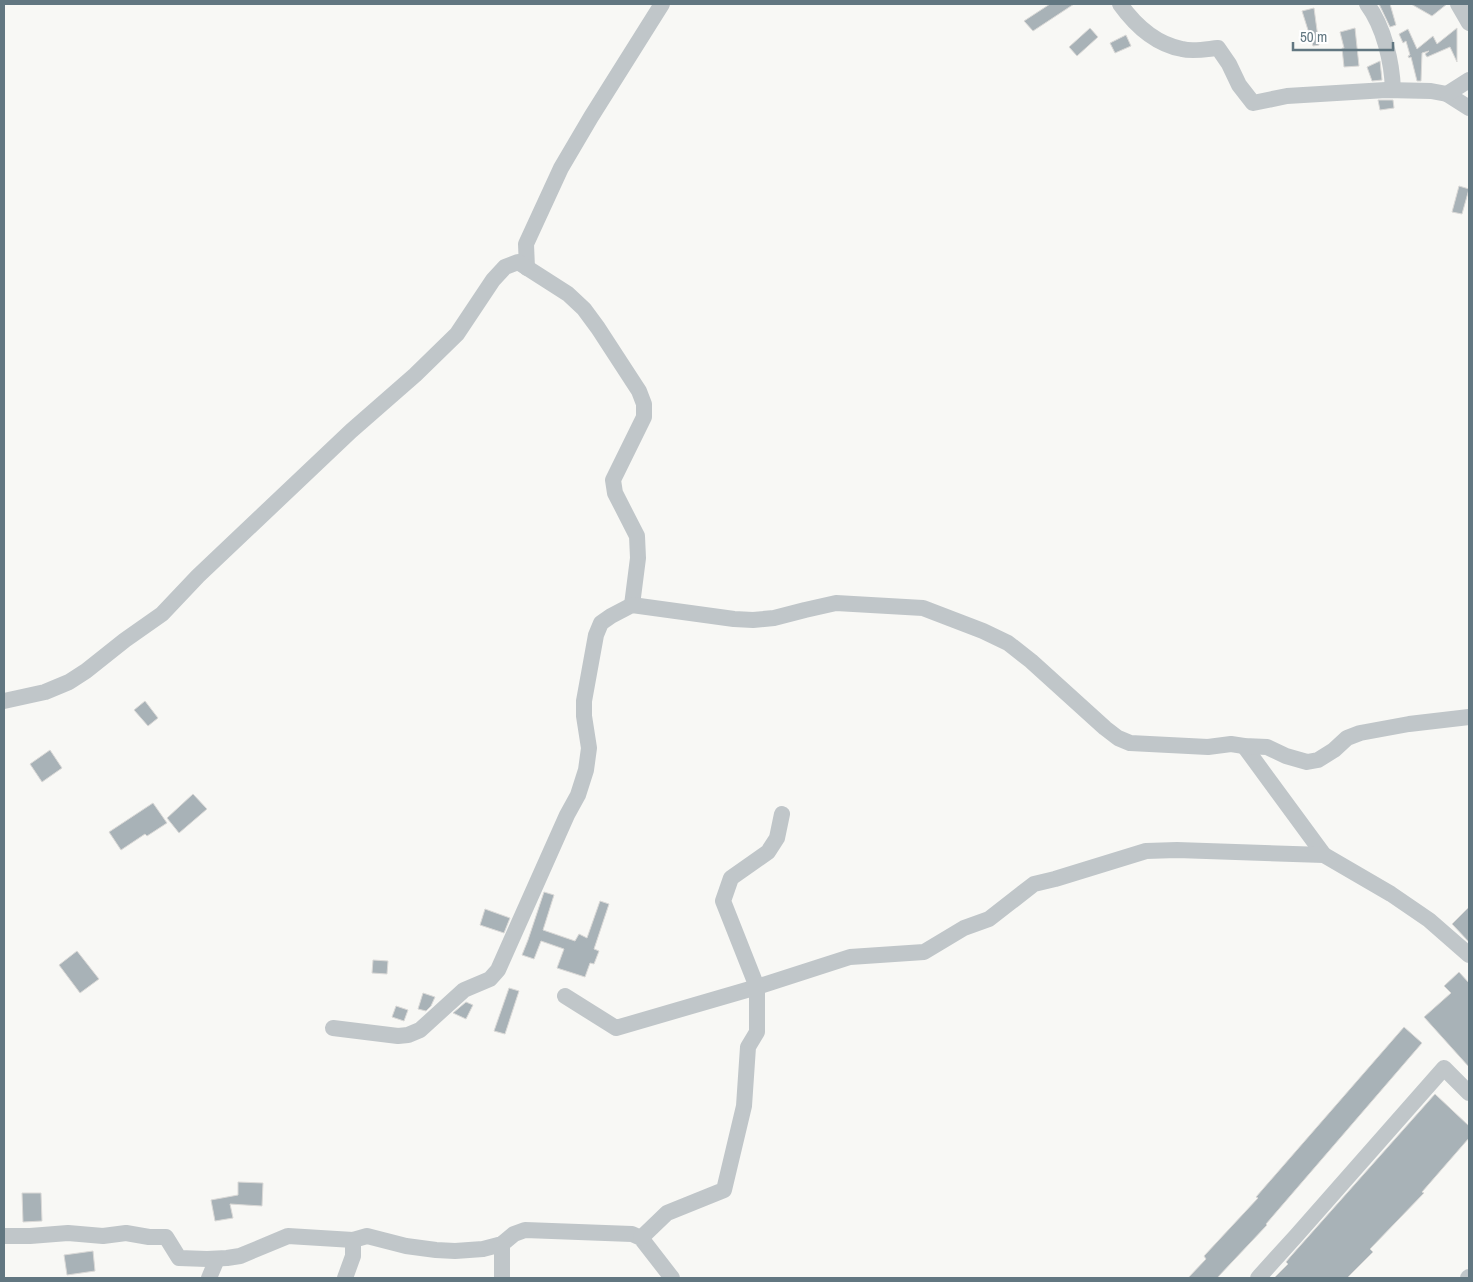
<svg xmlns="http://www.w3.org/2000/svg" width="1473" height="1282" font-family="'Archivo Narrow',sans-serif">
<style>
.building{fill:#a8b2b7;stroke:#dad9d7}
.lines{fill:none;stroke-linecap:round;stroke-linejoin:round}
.minor{stroke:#c0c6c9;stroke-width:16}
</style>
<rect width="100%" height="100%" fill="#f8f8f5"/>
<g class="building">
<path d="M1050,4h24l-41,27 -9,-10z"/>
<path d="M1379,4h11l6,21 -6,2z"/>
<path d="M1411,4h36l-15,12z"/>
<path d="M1314,8l5,37 -6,1 -11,-35z"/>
<path d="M1090,28l8,9 -21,19 -8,-9z"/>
<path d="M1355,28l4,38 -15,1 -2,-19h2l-4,-16z"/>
<path d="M1457,28v34l-7,-15 -23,10 -2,-3 4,-3 -7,2 -1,28h-4l-6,-24 -2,1 -1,-2 2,-1 -4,-14 -3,2 -4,-9 9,-5 9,20 16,-13 4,8z"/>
<path d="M1126,35l5,11 -16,7 -5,-10z"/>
<path d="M1380,61l2,19 -10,1 -5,-14z"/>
<path d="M1378,100h15l1,8 -14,2z"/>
<path d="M1459,186l10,3 -7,25 -10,-2z"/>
<path d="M145,701l13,17 -10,8 -14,-16z"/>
<path d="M50,750l12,18 -20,14 -12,-18z"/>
<path d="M193,794l14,15 -28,24 -12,-15z"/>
<path d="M153,803l14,20 -20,13 -2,-2 -24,16 -12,-18z"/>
<path d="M544,892l10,3 -11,35 32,11 4,-7 8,4 13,-37 9,3 -15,45 5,2 -5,13 -4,-1 -5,14 -28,-9 7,-19 -23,-8 -7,18 -12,-4 6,-15z"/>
<path d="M1469,907v35l-17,-18z"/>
<path d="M485,909l25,9 -6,15 -24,-8z"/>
<path d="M77,951l22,28 -19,14 -21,-28z"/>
<path d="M373,960l15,1 -1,13 -15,-1z"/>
<path d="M1459,972l10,11v84l-45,-50 27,-24 -7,-7z"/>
<path d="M509,988l10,3 -14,43 -11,-3z"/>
<path d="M423,993l12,4 -4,9 -5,5 -8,-2z"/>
<path d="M466,1002l7,3 -7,14 -13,-6z"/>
<path d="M396,1006l12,4 -4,11 -12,-4z"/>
<path d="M1404,1027l18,16 -156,181 1,1 -50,53h-29l18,-19 -2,-3 54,-58 -2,-1z"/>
<path d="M1435,1094l34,32v12l-47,54 2,1 -54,56 3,3 -26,26h-73l14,-14 -2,-2 5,-6z"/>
<path d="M238,1182l25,1 -1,23 -32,-2 3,14 -18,3 -4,-21 27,-5z"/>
<path d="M22,1193h19l1,28 -19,1z"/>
<path d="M93,1251l2,20 -28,4 -3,-20z"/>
</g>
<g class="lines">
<g class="minor">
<path d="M1120,4c15,21 36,40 62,45 11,3 25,0 36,-1l11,16 10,21 14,18 34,-7 99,-6 45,1 16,3 22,14"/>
<path d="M1367,4c17,23 25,58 26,86"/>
<path d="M1458,4l11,19"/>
<path d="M1447,94l22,-14"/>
<path d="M527,268l-1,-24 35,-76 30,-51 71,-113"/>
<path d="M4,701l41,-9 24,-10 17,-11 39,-31 37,-26 36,-38 153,-145 64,-56 42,-41 36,-54 12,-13 13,-5 50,32 16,15 14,19 41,63 5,13v13l-31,63 2,13 22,43 1,22 -6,47"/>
<path d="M1244,746l80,109"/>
<path d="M565,996l51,32 141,-41 93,-30 74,-5 40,-24 25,-9 45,-35 21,-5 91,-28 31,-1 147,5 67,39 38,26 40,35"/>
<path d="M333,1028l65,8 10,-1 12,-5 44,-40 26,-11 8,-9 69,-155 11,-20 8,-25 3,-22 -5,-32v-15l12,-66 5,-12 10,-7 21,-11 102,14 19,1 21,-2 31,-8 31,-7 87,5 60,23 25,12 23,18 74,67 13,10 12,5 78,4 23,-3 13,2 23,1 19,9 21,6 11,-2 16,-10 13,-12 13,-5 49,-9 60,-7"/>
<path d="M4,1236h26l38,-3 35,3 23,-3 23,4h17l13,21 28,1 20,-1 13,-2 48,-20 65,4 14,-4 39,10 30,4 19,1 28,-2 19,-5 12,-10 11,-4 107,4 9,4 31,40"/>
<path d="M641,1238l26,-25 57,-23 20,-84 4,-59 9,-15v-45l-34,-86 8,-23 37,-26 9,-14 5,-24"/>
<path d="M502,1244v34"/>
<path d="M209,1278l8,-19"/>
<path d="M345,1278l8,-22v-16"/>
<path d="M1258,1278l38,-42 148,-168 25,25"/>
<path d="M1468,1278l1,-1"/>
</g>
</g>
<rect width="1473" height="1282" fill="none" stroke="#627781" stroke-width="10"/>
<path d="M1293 42v8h100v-8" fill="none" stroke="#627781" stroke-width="2.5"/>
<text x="1300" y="42" font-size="15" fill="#627781" stroke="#ffffff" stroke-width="4" paint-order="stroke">50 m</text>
</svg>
